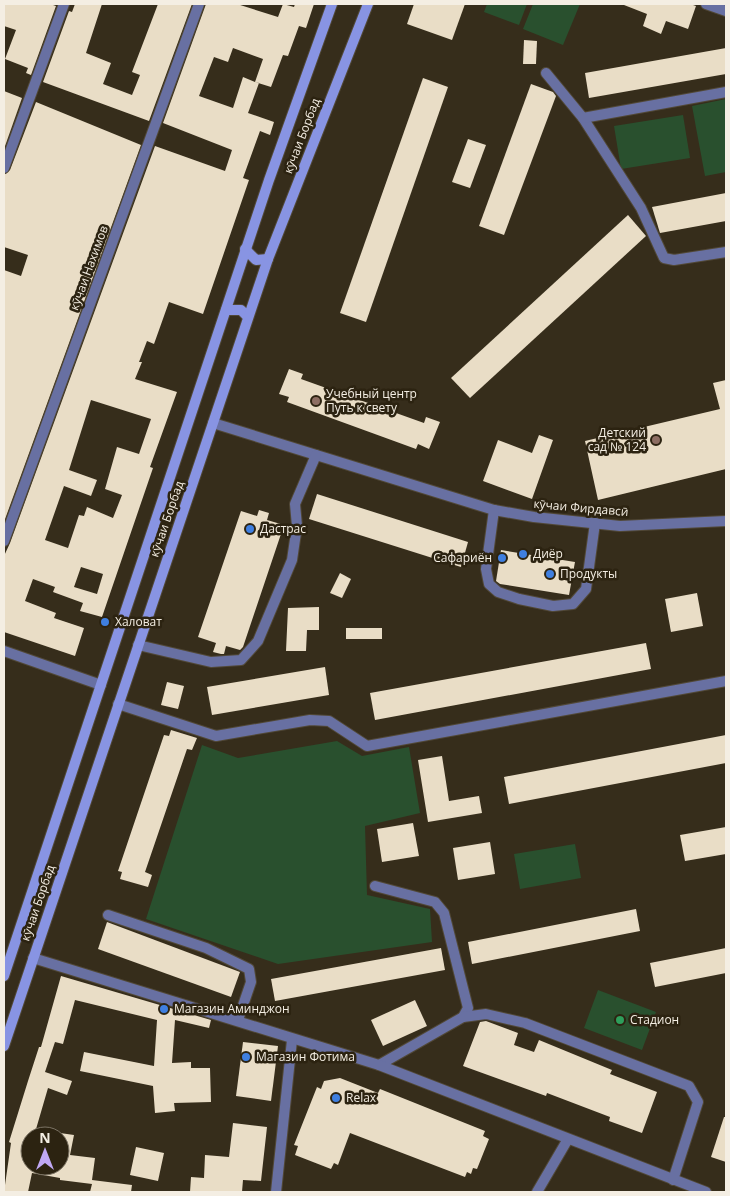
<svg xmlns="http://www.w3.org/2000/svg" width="730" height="1196" font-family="'Open Sans',sans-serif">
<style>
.green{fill:#29502e}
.building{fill:#e9ddc6;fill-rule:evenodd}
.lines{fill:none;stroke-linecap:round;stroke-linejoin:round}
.minor-casing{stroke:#514837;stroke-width:12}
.secondary-casing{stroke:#514837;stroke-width:12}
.minor{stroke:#6870a2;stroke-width:10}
.secondary{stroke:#8894e3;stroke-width:10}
.education-dot{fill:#8d6e63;stroke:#2c2311;stroke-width:2}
.shop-dot{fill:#3f7fe0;stroke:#2c2311;stroke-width:2}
.leisure-dot{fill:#2e9e5b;stroke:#2c2311;stroke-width:2}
.labels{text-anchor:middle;stroke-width:5;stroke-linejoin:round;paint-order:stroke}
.street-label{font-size:12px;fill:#f4eee3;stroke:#2c2311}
.poi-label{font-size:12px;fill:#f4eee3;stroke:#2c2311;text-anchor:start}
</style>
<rect width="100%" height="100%" fill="#362d1b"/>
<g class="green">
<path d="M487,4h40l-8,21 -35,-13z"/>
<path d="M533,4h47l-17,41 -40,-16z"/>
<path d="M726,99v73l-21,4 -13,-70z"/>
<path d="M683,115l7,43 -69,11 -7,-43z"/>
<path d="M337,741l25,15 47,-9 11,66 -55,13 2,69 63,14 2,33 -154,22 -132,-45 56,-174 36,13z"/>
<path d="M575,844l6,34 -61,11 -6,-35z"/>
<path d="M598,990l58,22 -14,38 -58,-22z"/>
</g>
<g class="building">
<path d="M4,4h46l6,2 -25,69 -5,-2 2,-5 -23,-9 11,-29 -12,-4z"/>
<path d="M75,4h27l-16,49 25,10 -8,21 29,11 8,-20 -8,-3 26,-68h34l-43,117 -106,-39 26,-71 3,1z"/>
<path d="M206,4h31l41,13 5,-13 11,3 1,-3h19l-8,24 -7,-2 -11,30 -5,-1 -12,32 -16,-5 4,1 -11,30 26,9 -4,13 -10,-4 -17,47 6,2 -46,134 -34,-12 -15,42 -7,-3 -8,21h3l-7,17 42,13 -27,75 3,1 -51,149 -22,-6 3,-8 -30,-11 2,-5 -22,-8 -8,22 31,12 -2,5 30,10 -9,28 -71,-24v-76l6,-13 145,-397 70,25 7,-21 -69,-27zM233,48l30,11 -8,23 -12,-5 -10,31 -34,-12 15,-39 14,5zM91,400l60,19 -12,35 -22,-7 -12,42 17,6 -9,23 -26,-11 -3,9 -5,-1 -11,33 -23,-8 19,-54 27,10 6,-16 -28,-10zM81,567l22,7 -6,20 -23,-7z"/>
<path d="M414,4h51l-13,36 -45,-16z"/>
<path d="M690,4l6,2 -8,23 -22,-8 -5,13 -18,-8 4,-12 -23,-9z"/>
<path d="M524,40l13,1 -1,23h-13z"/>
<path d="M726,48v26l-137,24 -4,-25z"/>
<path d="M423,78l25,9 -82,235 -26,-9z"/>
<path d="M531,84l22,8 3,4 -52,139 -25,-9z"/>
<path d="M4,91l18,7 -18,51z"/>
<path d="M36,102l105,43 -137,377v-252l17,6 7,-21 -24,-8v-72l6,-5z"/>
<path d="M468,139l18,6 -16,43 -18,-6z"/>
<path d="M726,193v28l-66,12 -8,-26z"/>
<path d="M628,215l18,21 -176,162 -19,-20z"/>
<path d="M289,369l14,5 -2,5 123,44 2,-6 14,5 -11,27 -11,-5 -2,5 -129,-47 2,-5 -10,-3z"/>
<path d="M726,380v89l-128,31 -13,-59 135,-32 -7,-26z"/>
<path d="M539,435l14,5 -21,59 -49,-18 15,-41 34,13z"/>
<path d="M317,494l151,48 -7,25 -152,-48z"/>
<path d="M259,510l10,3 -2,7 17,5 -41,122 -3,3 -14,-4 -2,8h-3l-8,-2 3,-9 -18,-6 43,-126 16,5z"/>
<path d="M501,550l74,12 -6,33 -69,-11 -4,-3z"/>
<path d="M340,573l11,6 -9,19 -12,-5z"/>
<path d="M697,593l6,33 -32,6 -6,-33z"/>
<path d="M319,607v23h-12l-1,21h-20l2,-43z"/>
<rect x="346" y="628" width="36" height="11"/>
<path d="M646,643l5,26 -276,51 -5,-27z"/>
<path d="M325,667l4,28 -117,20 -5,-28z"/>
<path d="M167,682l17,4 -6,23 -17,-4z"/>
<path d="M171,730l26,8 -5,12 -5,-1 -42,123 7,3 -4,12 -28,-8 2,-7 -4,-1 46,-136 5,1z"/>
<path d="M726,735v28l-217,41 -5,-27z"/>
<path d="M442,756l7,45 30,-5 3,17 -54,9 -10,-62z"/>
<path d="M413,823l6,33 -37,6 -5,-33z"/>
<path d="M726,827v27l-41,7 -5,-26z"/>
<path d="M490,842l5,32 -37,6 -5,-32z"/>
<path d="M636,909l4,22 -168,33 -4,-22z"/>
<path d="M107,922l133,50 -9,25 -133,-48z"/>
<path d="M441,948l4,22 -170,31 -4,-22z"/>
<path d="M726,948v25l-71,14 -5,-24z"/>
<path d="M61,976l150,44 -2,8 -34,-8 -3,43 19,-1v6h19l1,34 -37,1 1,8 -20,2 -2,-27 -73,-15 4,-19 70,14 3,-46 -82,-20 -12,44 -8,-2 -10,30 27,9 -5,14 -19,-7 -14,48h-4v30h30v-33l14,2 -4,20 25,3 -3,22 40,5 -1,7h-41l2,-8 -32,-4v-2l-28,-5 -4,19h-24l7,-49 -2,-1 19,-61 11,-34h2z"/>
<path d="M415,1000l12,26 -44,20 -12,-26z"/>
<path d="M486,1021l32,12 -4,12 20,7 5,-12 73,30 -2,4 47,18 -15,41 -33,-12 1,-4 -63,-24 -1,3 -83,-30 17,-44z"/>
<path d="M243,1042l35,4 -7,55 -35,-5z"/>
<path d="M340,1078l38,15 2,-4 105,42 -2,5 6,3 -12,30 -4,-1 -2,6 -4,-2 -2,5 -115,-44 -12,32 -4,-2 -3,6 -36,-14 3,-9 -4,-1 23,-58 4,2 3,-8z"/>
<path d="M724,1117h2v45l-15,-5z"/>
<path d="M233,1123l34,4 -6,54 -18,-1 -1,12h-52l1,-15 13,1 1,-23 24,2z"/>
<path d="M136,1147l28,6 -6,28 -28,-6z"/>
</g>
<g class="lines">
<defs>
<g id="minor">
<path d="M706,4l20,7"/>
<path d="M546,73l37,45 58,90 23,50 10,2 52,-8"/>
<path d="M583,118l143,-26"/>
<path d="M4,168l60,-164"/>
<path d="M213,423l281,87 40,7 86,9 106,-5"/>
<path d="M494,510l-8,59 3,15 9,8 21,7 34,7 20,-2 13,-15 9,-66"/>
<path d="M4,541l195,-537"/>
<path d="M138,645l73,17 30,-2 17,-19 34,-81 5,-34 -2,-22 21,-49"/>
<path d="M4,651l97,34"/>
<path d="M118,704l98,32 94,-16 19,1 38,25 359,-65"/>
<path d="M375,886l60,16 9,11 24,95 -5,9 -84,48"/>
<path d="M108,915l98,33 43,21 2,13 -13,38"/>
<path d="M33,958l346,107 327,127"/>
<path d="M463,1017l23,-3 39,9 164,63 9,16 -25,78"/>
<path d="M276,1192l16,-152"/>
<path d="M537,1192l31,-53"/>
</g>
<g id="secondary">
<path d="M245,249l11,11 12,-1"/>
<path d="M226,310h15l7,7"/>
<path d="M4,976l265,-796 63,-176"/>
<path d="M4,1046l264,-787 100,-255"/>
</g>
</defs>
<use href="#minor" class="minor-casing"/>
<use href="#secondary" class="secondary-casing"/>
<use href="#minor" class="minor"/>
<use href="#secondary" class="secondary"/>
</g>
<g class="education-dot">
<circle cx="316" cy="401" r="5"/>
<circle cx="656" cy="440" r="5"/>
</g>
<g class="shop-dot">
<circle cx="250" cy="529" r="5"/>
<circle cx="523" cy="554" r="5"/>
<circle cx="502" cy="558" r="5"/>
<circle cx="550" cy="574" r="5"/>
<circle cx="105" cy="622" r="5"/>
<circle cx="164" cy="1009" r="5"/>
<circle cx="246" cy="1057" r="5"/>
<circle cx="336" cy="1098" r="5"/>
</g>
<circle class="leisure-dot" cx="620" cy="1020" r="5"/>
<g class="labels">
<g class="street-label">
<text transform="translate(302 136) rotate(-69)" y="4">кӯчаи Борбад</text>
<text transform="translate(89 268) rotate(-70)" y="4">кӯчаи Нахимов</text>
<text transform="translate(581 508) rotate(5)" y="4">кӯчаи Фирдавсӣ</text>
<text transform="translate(167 519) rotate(-71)" y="4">кӯчаи Борбад</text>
<text transform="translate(38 903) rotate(-71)" y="4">кӯчаи Борбад</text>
</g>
<g class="poi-label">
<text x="326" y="398">Учебный центр<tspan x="326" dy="14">Путь к свету</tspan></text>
<text x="646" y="437" text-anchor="end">Детский<tspan x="646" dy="14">сад № 124</tspan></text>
<text x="260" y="533">Дастрас</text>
<text x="533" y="558">Диëр</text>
<text x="492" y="562" text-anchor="end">Сафариëн</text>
<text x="560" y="578">Продукты</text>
<text x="115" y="626">Халоват</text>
<text x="174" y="1013">Магазин Аминджон</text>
<text x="630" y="1024">Стадион</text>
<text x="256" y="1061">Магазин Фотима</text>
<text x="346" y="1102">Relax</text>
</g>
</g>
<rect width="730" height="1196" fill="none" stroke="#f4eee3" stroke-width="10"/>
<g transform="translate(45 1151)"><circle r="24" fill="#2c2311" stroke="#7c7465"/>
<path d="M0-4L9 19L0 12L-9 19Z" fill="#c0a8f4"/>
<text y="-8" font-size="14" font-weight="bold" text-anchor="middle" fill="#f4eee3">N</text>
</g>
</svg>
